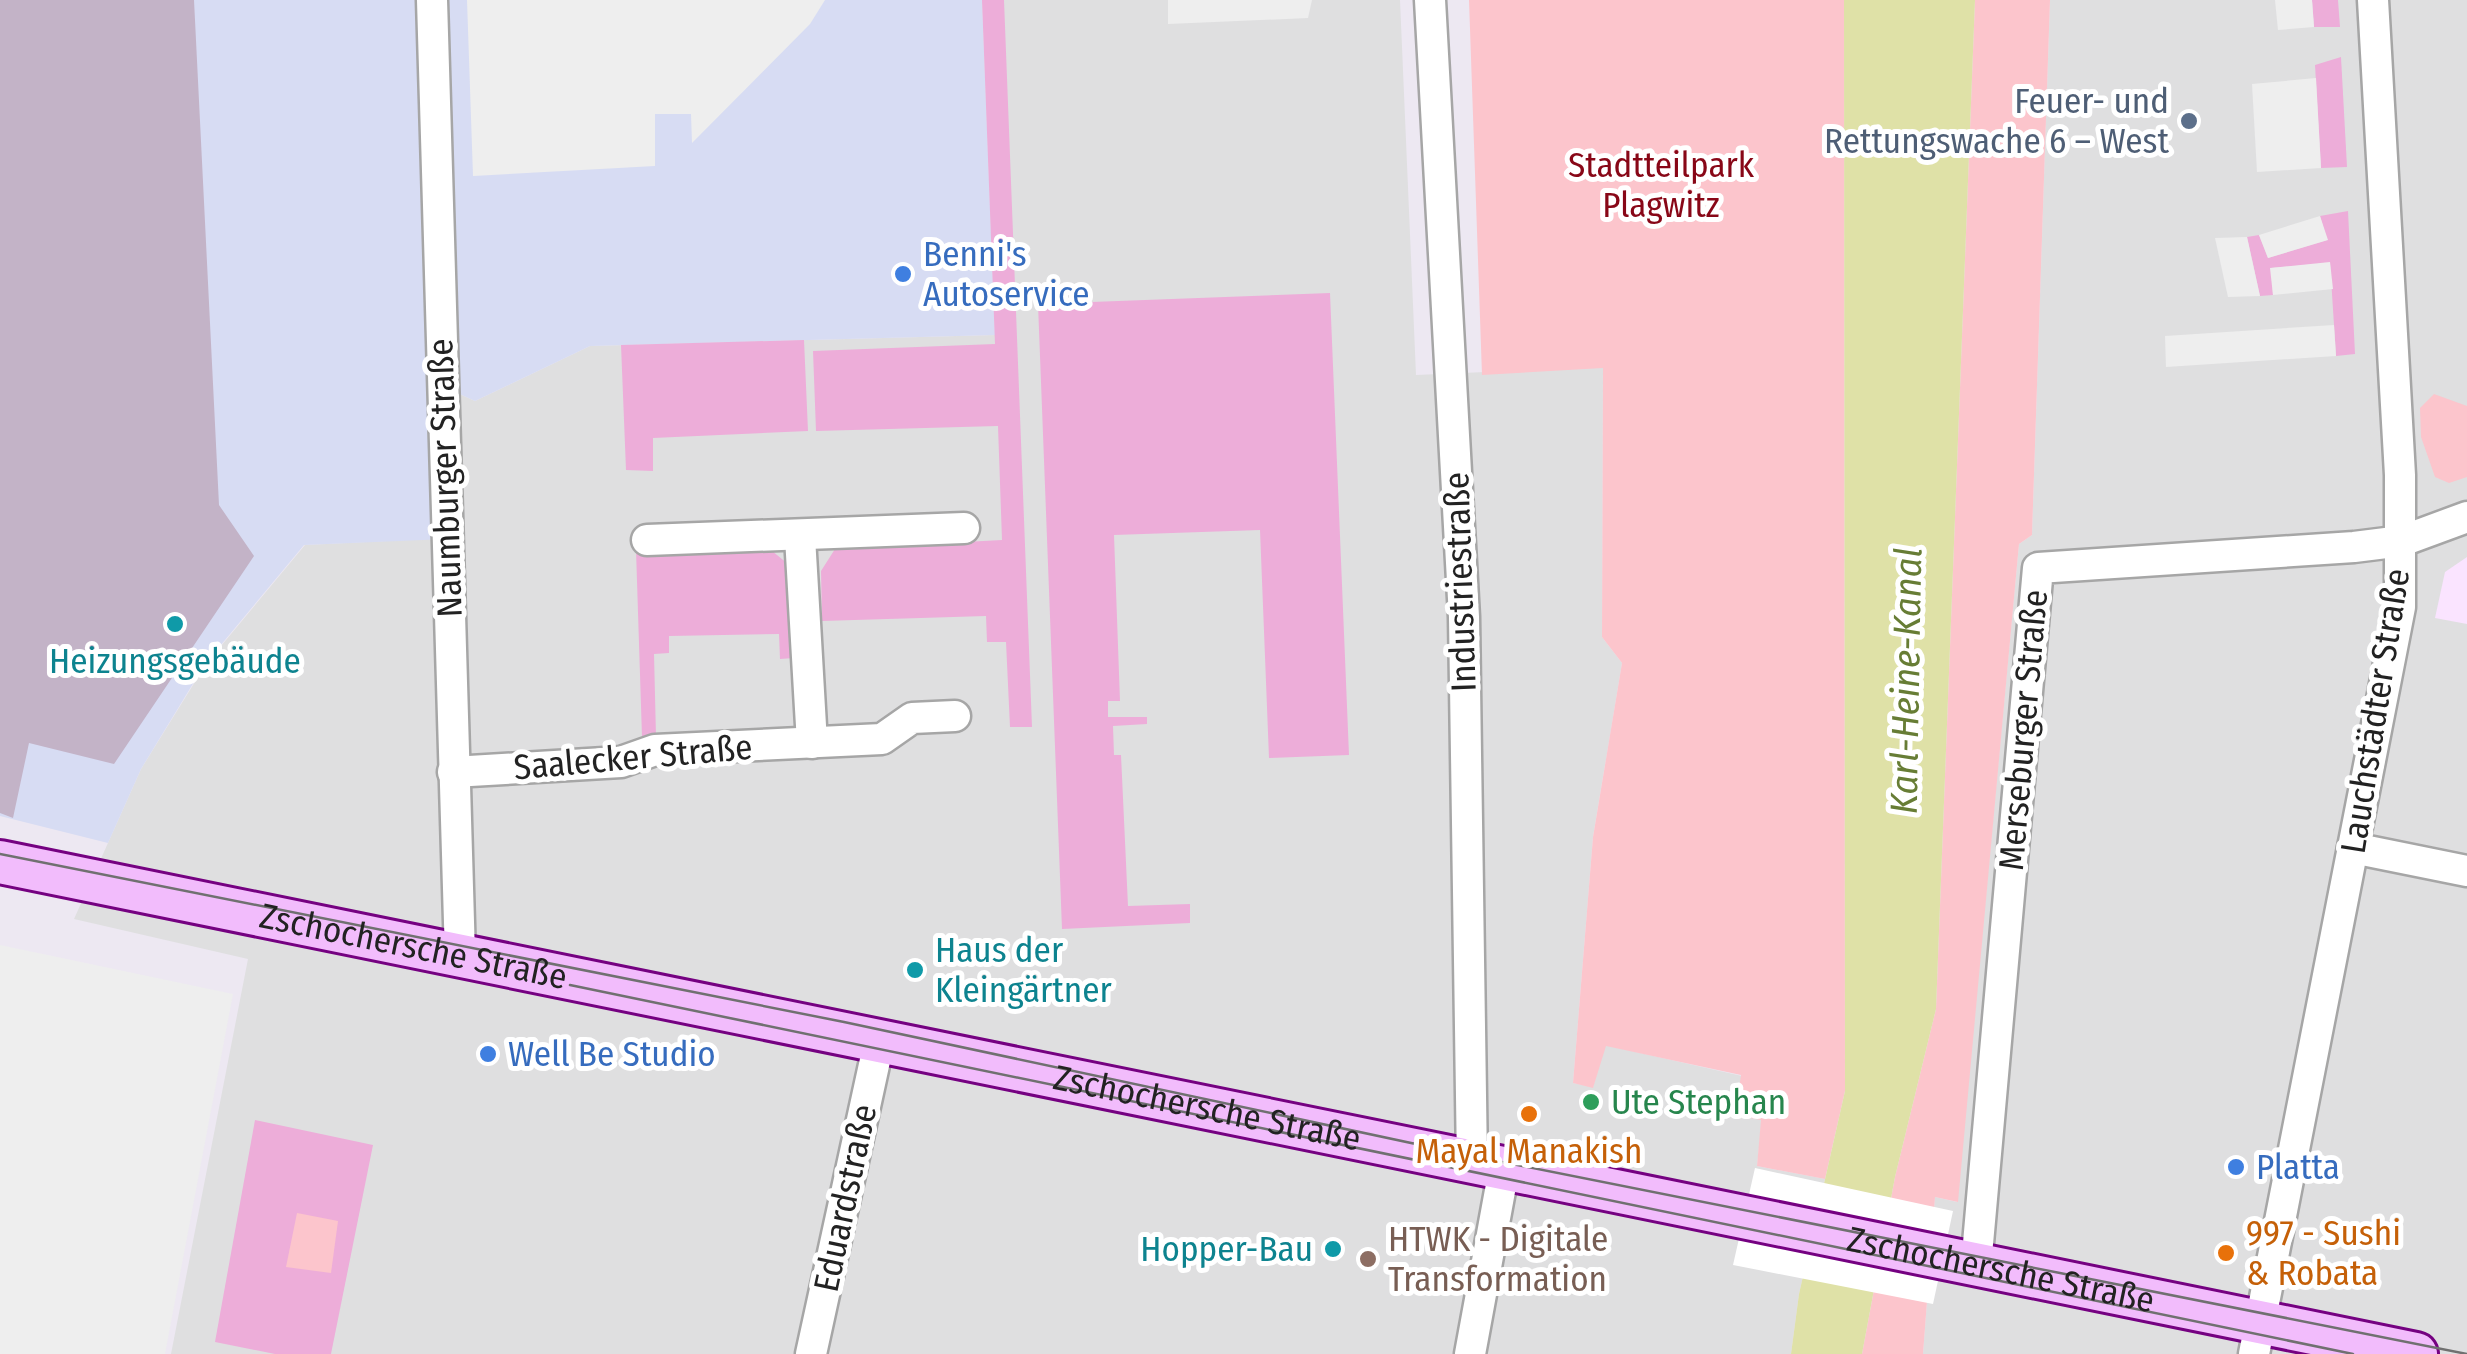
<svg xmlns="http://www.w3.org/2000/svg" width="2467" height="1354" font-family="'Fira Sans Condensed',sans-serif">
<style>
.residential{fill:#dfdfe0}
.commercial{fill:#d7dcf3}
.education{fill:#fae4ff}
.construction{fill:#c3b3c7}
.grass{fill:#edadd9}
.park{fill:#fcc5cc}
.parking{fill:#eee}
.water{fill:#dfe1a7}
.pier{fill:#fff}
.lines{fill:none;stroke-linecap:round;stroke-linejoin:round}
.street-casing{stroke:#a6a6a6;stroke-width:35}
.secondary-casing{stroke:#750181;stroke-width:48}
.street{stroke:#fff;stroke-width:30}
.secondary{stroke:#f2bcfc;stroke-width:42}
.tram{stroke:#707070;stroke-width:2.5}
.service-dot{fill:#5c6f8a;stroke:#fff;stroke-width:4}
.shop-dot{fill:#3f7fe0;stroke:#fff;stroke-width:4}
.culture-dot{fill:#0f9aa8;stroke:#fff;stroke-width:4}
.leisure-dot{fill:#2e9e5b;stroke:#fff;stroke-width:4}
.food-dot{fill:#e8710a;stroke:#fff;stroke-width:4}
.education-dot{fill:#8d6e63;stroke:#fff;stroke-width:4}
.labels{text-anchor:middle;stroke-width:10;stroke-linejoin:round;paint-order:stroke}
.service-label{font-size:35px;fill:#4e5e75;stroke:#fff;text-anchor:end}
.park-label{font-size:35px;fill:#880717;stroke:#fff}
.shop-label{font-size:35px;fill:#366cbe;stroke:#fff;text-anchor:start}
.street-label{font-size:35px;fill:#222;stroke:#fff}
.culture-label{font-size:35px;fill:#0d838f;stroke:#fff}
.leisure-label{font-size:35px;fill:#27864d;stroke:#fff;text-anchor:start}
.food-label{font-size:35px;fill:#c56008;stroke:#fff}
.education-label{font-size:35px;fill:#785e54;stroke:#fff;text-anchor:start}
.water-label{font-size:38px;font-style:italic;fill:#677d35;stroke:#fff}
</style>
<rect width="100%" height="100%" fill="#ede8f2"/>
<g class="residential">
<path d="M982,0h418l16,375 187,-8 -1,270 20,26 -29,174 -20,246 20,4 12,-42 137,31 20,44 -5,46 68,13 -26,115 -8,60h-1620l77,-395 -174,-40 67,-150 65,-105 99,-119 141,-7 -4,-152 33,15 115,-55 405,-11z"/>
<path d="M2050,0h417v1354h-544l12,-157 22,5 62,-658 13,-9z"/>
</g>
<path class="commercial" d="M0,0h982l13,335 -405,11 -115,55 -33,-15 5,153 -143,6 -99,119 -64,105 -33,74 -108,-27z"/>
<path class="education" d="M2467,557v67l-32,-6 10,-46z"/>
<path class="construction" d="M0,0h194l25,505 35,51 -140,208 -85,-21 -16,75 -13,-5z"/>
<g class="grass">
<path d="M982,0h22l28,727h-22l-4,-85h-19l-1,-26 -164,5 -1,-50 14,-22 167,-9 -4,-114 -182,5 -3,-80 182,-7z"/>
<path d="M2312,0h26l2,27h-26z"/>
<path d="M2341,57l6,110 -26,1 -6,-103z"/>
<path d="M2348,211l7,143 -19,2 -6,-93 -59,5 2,27 -13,1 -13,-59 12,-2 9,23 59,-18 -7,-24z"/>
<path d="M1330,293l19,462 -80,3 -9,-228 -146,5 6,166h-12v16h39v7l-34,2 1,29h7l7,151 62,-2v19l-128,6 -24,-625z"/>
<path d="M804,340l4,91 -155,7v33l-27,-1 -5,-125z"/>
<path d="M766,546l22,18 6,94 -14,1 -1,-25 -110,2v17l-15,1 2,83h-14l-6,-187z"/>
<path d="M255,1120l118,25 -42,209h-56l-60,-12z"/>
</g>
<g class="park">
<path d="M1469,0h375l1,1091 -20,88 -68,-13 4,-46 -26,-5 6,-40 -135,-29 -13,42 -20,-5 20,-246 29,-174 -20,-26 1,-269 -121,7z"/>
<path d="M1975,0h75l-18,535 -13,9 -61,658 -23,-5 -12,157h-61l33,-177 41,-168z"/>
<path d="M2434,394l33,12v71l-18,6 -14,-6 -14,-40 -1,-29z"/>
<path d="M297,1213l41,8 -7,52 -45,-6z"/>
</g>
<g class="parking">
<path d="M467,0h358l-15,24 -118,119 -1,-29h-36v52l-182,10z"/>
<path d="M1168,0h144l-4,18 -140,6z"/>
<path d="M2275,0h37l2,27 -36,3z"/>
<path d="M2316,78l5,90 -64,4 -5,-88z"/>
<path d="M2320,216l8,24 -60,18 -9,-23z"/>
<path d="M2247,237l13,59 -32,1 -13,-59z"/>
<path d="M2330,262l3,27 -60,6 -3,-27z"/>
<path d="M2334,325l2,31 -170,11 -1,-31z"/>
<path d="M0,945l233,49 -68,360h-165z"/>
</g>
<path class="water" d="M1844,0h131l-39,1009 -41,168 -33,177h-71l8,-60 46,-203z"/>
<path class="pier" d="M1755,1168l198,43 -20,93 -200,-39z"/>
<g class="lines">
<defs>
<g id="street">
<path d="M432,0l28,956"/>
<path d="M1430,0l34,617 8,547"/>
<path d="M800,537l12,206"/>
<path d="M647,540l317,-12"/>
<path d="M453,772l168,-10 34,-12 227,-11 30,-21 43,-2"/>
<path d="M2353,848l114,23"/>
<path d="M1976,1266l62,-698 316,-21 48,-6 65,-24"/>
<path d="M811,1354l68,-312"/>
<path d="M1470,1354l34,-185"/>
<path d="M2254,1354l146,-747v-132l-27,-475"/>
</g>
<g id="secondary">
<path id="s1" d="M0,862l2416,492"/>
</g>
</defs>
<use href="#street" class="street-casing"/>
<use href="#secondary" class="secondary-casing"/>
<use href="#street" class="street"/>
<use href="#secondary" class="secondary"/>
<g class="tram">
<path d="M0,854l844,168 628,134 995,198"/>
<path d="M570,985l1783,369"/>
</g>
</g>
<circle class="service-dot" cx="2189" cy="121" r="10"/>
<g class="shop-dot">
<circle cx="903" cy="274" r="10"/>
<circle cx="488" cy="1054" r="10"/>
<circle cx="2236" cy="1167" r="10"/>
</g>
<g class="culture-dot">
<circle cx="175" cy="624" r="10"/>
<circle cx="915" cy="970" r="10"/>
<circle cx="1333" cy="1249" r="10"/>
</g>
<circle class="leisure-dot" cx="1591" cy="1102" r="10"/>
<g class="food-dot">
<circle cx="1529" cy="1114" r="10"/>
<circle cx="2226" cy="1253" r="10"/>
</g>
<circle class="education-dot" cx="1368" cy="1259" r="10"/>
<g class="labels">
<g class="service-label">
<text x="2169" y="113">Feuer- und<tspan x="2169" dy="40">Rettungswache 6 – West</tspan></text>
</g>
<g class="park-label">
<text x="1661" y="177">Stadtteilpark<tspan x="1661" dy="40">Plagwitz</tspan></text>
</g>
<g class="shop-label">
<text x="923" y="266">Benni's<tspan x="923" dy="40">Autoservice</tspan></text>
<text x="508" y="1066">Well Be Studio</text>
<text x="2256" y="1179">Platta</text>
</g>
<g class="street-label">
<text transform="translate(445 478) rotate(-92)" y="12">Naumburger Straße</text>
<text transform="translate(1460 582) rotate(-92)" y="12">Industriestraße</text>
<text transform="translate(2375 711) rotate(-81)" y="12">Lauchstädter Straße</text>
<text transform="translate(2023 730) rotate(-85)" y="12">Merseburger Straße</text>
<text transform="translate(633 757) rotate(-5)" y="12">Saalecker Straße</text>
<text dy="12" stroke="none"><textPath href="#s1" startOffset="422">Zschochersche Straße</textPath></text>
<text dy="12" stroke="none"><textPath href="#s1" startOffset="1232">Zschochersche Straße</textPath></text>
<text transform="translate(845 1198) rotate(-78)" y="12">Eduardstraße</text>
<text dy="12" stroke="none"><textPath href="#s1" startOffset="2042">Zschochersche Straße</textPath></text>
</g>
<g class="culture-label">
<text x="175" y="673">Heizungsgebäude</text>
<text x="935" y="962" text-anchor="start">Haus der<tspan x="935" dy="40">Kleingärtner</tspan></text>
<text x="1313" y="1261" text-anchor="end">Hopper-Bau</text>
</g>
<g class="leisure-label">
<text x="1611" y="1114">Ute Stephan</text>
</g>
<g class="food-label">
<text x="1529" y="1163">Mayal Manakish</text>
<text x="2246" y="1245" text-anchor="start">997 - Sushi<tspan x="2246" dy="40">&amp; Robata</tspan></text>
</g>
<g class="education-label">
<text x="1388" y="1251">HTWK - Digitale<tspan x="1388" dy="40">Transformation</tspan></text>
</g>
<g class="water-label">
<text transform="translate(1906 681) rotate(-89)" y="13">Karl-Heine-Kanal</text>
</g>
</g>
</svg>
